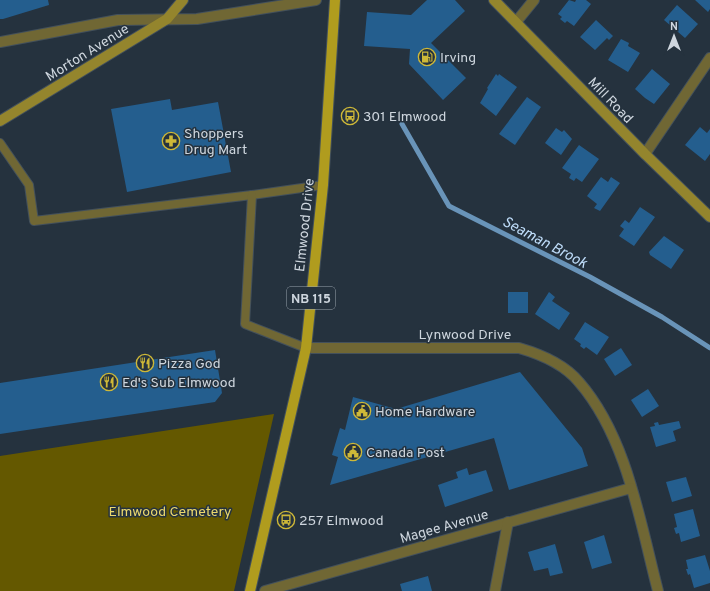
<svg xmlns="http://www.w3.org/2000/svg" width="710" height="591" font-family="Overpass,sans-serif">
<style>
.green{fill:#645800}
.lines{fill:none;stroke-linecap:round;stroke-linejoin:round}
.stream{stroke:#6994b9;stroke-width:5}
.building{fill:#245e8e}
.lane-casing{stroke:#43505b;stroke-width:10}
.street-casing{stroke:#43505b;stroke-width:12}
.secondary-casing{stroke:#43505b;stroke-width:12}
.primary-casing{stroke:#43505b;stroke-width:12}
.lane{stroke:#706734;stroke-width:8}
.street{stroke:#706734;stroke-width:10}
.secondary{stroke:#94852d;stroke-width:10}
.primary{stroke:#b09c1e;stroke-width:10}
.labels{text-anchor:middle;stroke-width:3;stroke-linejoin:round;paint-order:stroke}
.shield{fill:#25323e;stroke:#9ba5ae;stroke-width:1}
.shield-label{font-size:13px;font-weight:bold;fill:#ced6de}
.street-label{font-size:14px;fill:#ced6de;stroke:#25323e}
.poi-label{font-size:14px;fill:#ced6de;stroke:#25323e;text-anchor:start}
.park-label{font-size:14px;fill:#ebd86d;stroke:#25323e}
.water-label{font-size:15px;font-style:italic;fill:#bfddfa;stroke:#25323e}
</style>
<rect width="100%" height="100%" fill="#25323e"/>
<path class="green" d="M274,414l-40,177h-234v-135z"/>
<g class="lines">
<path class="stream" d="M402,124l47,82 141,71 72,40 48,31"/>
</g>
<g class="building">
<path d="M0,0h48l1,5 -46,14h-3z"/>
<path d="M427,0h28l10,11 -34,32 35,35 -23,22 -34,-36 1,-15 -46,-3 3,-34 44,3z"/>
<path d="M569,0l6,2 1,-2h10l5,4 -17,22 -7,-5 -2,2 -5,-4 2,-2 -4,-3z"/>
<path d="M695,0h15v9l-2,3z"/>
<path d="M677,5l21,19 -13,14 -21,-18z"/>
<path d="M596,20l17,16 -4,4 -2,-2 -12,12 -15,-13z"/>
<path d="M621,39l8,4 -1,3 12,7 -12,19 -20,-12z"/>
<path d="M652,69l18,15 -16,20 -9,-6 -10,-9z"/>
<path d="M496,74l2,2 1,-2 18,13 -21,29 -16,-13 8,-14 -1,-1z"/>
<path d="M527,97l14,10 -26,38 -16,-11z"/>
<path d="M170,99l2,11 46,-8 13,70 -104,20 -16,-83z"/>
<path d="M700,127l7,6 3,-4v25l-5,7 -20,-16z"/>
<path d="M556,128l6,4 2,-2 8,9 -11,16 -16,-12z"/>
<path d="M579,145l20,14 -17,23 -6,-4 -2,3 -5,-3 2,-4 -9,-6z"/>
<path d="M601,177l7,5 3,-5 9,6 -20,28 -6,-3 3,-4 -10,-8z"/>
<path d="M640,207l15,10 -21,29 -15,-10 5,-7 -4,-3 5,-6 4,3z"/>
<path d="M664,236l20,14 -13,19 -21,-14 -1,-3z"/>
<rect x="508" y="292" width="20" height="21"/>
<path d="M549,292l6,5 -3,4 18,12 -11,17 -24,-16z"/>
<path d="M585,322l24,15 -12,18 -11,-8 -2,2 -4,-3 1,-2 -7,-5z"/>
<path d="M621,348l11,17 -17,11 -11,-17z"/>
<path d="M215,350l7,43 -7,9 -215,32v-51z"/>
<path d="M520,372l62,76 6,18 -79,24 -15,-52 -164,47 8,-28 -6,-2 8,-27 5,2 8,-33 43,12z"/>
<path d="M648,389l11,17 -17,11 -11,-17z"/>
<path d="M679,421l2,7 -8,3 3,10 -20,6 -6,-20 5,-1 -1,-3 4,-1 1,3z"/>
<path d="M467,468l2,7 17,-5 7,21 -48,16 -7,-22 20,-7 -2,-6z"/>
<path d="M686,477l6,19 -20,6 -6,-20z"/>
<path d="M693,509l7,27 -19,6 -2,-9 -3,1 -2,-6 3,-1 -3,-13z"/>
<path d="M604,535l8,28 -20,6 -8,-27z"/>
<path d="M555,544l8,29 -13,3 -2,-8 -14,3 -6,-19z"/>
<path d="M705,555l5,16v12l-16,5 -4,-14 -2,1 -2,-6h2l-2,-9z"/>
<path d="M428,576l4,15h-30l-2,-7z"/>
</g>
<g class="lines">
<defs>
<g id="lane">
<path d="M0,143l29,42 5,36 218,-26 71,-10"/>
<path d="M252,195l-7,129 61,24"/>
</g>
<g id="street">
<path d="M516,22l18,-22"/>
<path d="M0,42l118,-22 79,-1 119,-19"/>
<path d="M645,154l65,-96"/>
<path d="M306,348h213c21,6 46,17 60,34 48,55 61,140 79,209"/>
<path d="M265,591l366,-103"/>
<path d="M495,591l13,-69"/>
</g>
<g id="secondary">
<path d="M494,0l151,154 65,63"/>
<path d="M0,121l167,-102 16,-19"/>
</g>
<path id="primary" d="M250,591l56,-243 17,-163 12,-185"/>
</defs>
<use href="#lane" class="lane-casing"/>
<use href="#street" class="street-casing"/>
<use href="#secondary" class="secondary-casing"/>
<use href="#primary" class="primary-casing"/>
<use href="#lane" class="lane"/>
<use href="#street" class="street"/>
<use href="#secondary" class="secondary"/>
<use href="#primary" class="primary"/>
</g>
<defs>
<symbol id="fuel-ring" viewBox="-11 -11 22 22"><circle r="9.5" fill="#25323e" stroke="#ceb838" stroke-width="1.5"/><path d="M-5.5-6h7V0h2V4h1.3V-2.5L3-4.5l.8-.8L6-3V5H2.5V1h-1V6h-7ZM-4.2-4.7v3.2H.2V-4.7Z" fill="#ceb838"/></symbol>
<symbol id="bus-ring" viewBox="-11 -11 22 22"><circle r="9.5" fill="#25323e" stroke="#ceb838" stroke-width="1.5"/><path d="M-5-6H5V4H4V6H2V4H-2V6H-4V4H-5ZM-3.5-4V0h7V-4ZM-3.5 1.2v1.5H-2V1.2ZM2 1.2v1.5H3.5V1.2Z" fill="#ceb838"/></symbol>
<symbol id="pharmacy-ring" viewBox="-11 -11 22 22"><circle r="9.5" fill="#25323e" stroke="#ceb838" stroke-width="1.5"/><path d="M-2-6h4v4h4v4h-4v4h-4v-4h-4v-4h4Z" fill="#ceb838"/></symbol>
<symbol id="restaurant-ring" viewBox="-11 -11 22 22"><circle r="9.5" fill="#25323e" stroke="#ceb838" stroke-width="1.5"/><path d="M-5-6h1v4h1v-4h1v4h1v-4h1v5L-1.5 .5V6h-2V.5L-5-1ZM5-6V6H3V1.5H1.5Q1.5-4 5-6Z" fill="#ceb838"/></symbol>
<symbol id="civic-ring" viewBox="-11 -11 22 22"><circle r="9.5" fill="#25323e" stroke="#ceb838" stroke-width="1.5"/><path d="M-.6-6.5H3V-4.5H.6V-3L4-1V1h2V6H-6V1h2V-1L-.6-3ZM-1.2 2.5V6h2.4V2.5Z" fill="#ceb838"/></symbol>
</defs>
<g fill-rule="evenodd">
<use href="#fuel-ring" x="417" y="47" width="20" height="20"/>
<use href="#bus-ring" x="340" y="106" width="20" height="20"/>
<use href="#pharmacy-ring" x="161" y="131" width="20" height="20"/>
<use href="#restaurant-ring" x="135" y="353" width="20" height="20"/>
<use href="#restaurant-ring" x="99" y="372" width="20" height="20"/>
<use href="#civic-ring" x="352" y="401" width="20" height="20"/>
<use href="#civic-ring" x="343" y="442" width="20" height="20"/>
<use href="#bus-ring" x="276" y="510" width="20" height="20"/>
</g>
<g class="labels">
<rect class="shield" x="287" y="287" width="48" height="22" rx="3"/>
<g class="shield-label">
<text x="311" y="303">NB 115</text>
</g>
<g class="street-label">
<text transform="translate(87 52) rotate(-32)" y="5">Morton Avenue</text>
<text transform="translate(611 100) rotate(46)" y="5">Mill Road</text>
<text transform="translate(304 225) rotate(-84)" y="5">Elmwood Drive</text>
<text x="465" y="339">Lynwood Drive</text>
<text transform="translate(444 526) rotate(-16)" y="5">Magee Avenue</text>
</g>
<g class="poi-label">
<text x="440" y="62">Irving</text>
<text x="363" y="121">301 Elmwood</text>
<text x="184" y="138">Shoppers<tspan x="184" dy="16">Drug Mart</tspan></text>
<text x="158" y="368">Pizza God</text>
<text x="122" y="387">Ed's Sub Elmwood</text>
<text x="375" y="416">Home Hardware</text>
<text x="366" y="457">Canada Post</text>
<text x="299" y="525">257 Elmwood</text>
</g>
<g class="park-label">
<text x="170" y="516">Elmwood Cemetery</text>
</g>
<g class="water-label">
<text transform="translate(545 242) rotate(28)" y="5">Seaman Brook</text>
</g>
</g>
<g transform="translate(674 36)" stroke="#25323e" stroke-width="3" paint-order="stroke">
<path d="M0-3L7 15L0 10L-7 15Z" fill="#ced6de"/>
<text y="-6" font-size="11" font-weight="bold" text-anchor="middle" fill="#ced6de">N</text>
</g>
</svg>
